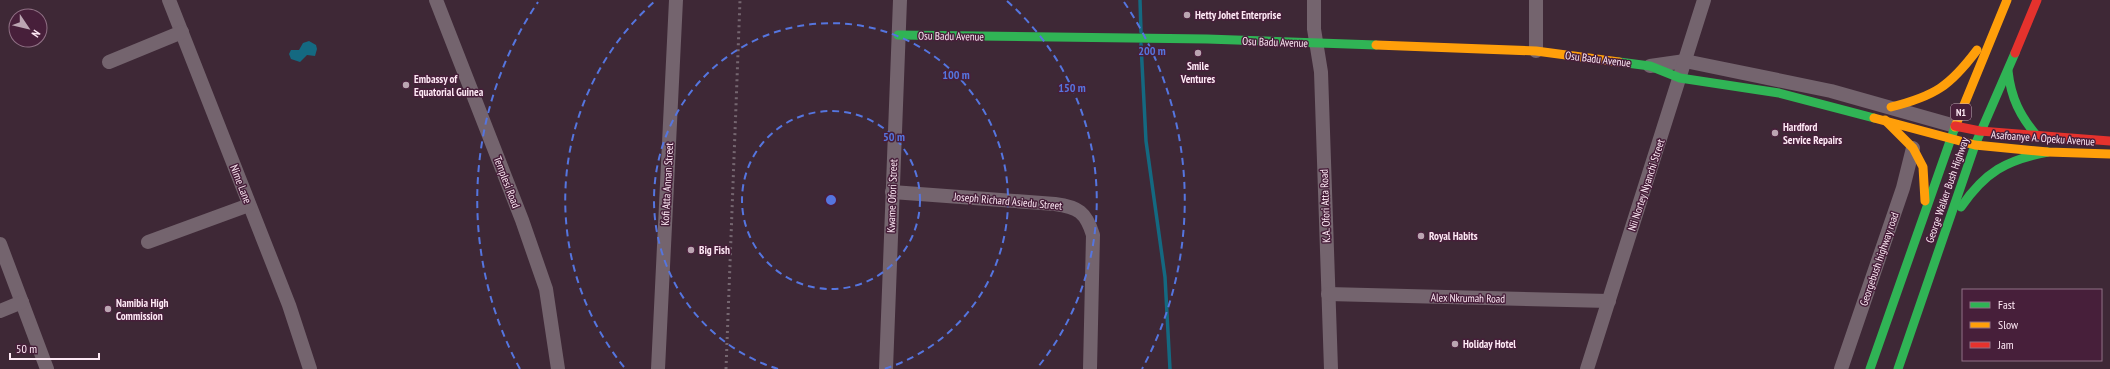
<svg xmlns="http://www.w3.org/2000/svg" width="2110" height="369" font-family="'PT Sans Narrow',sans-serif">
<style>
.water{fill:#146981}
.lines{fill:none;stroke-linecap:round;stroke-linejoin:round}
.stream{stroke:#146981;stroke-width:3.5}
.street{stroke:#74646e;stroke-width:14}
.fast{stroke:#30b455;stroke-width:9}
.slow{stroke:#ff9f0a;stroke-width:9}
.jam{stroke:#e5322d;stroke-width:9}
.rail{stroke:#756670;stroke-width:3;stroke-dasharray:2 4;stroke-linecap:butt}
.ring{fill:none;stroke:#5575df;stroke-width:2;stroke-dasharray:7 5}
.poi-dot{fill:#bba5b2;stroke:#471f3a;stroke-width:1.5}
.labels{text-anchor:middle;stroke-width:3;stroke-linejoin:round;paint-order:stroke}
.shield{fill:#471f3a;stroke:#c7acbd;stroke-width:1}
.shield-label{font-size:10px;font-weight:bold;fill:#fee9f5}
.poi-label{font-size:11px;font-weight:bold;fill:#fee9f5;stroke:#471f3a;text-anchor:start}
.street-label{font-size:11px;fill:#fee9f5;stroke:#471f3a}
.centre{fill:#5575df;stroke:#471f3a;stroke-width:2}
.ring-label{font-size:12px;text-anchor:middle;font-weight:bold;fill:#5575df;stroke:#471f3a;stroke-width:3;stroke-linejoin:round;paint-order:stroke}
</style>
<rect width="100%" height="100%" fill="#3e2836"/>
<path class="water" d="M309,41l7,4 1,4 -2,7 -8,-1 -7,7 -9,-3 -2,-5 2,-4h8l4,-7z"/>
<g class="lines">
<g class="stream">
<path d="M1140,0l1,32"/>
<path d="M1141,44l5,97 19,136 5,92"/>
</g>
<g class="street">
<path d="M169,0l120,305 21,64"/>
<path d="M436,0l86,220 24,69 12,80"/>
<path d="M1314,0v29l7,43 10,297"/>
<path d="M1536,0v51"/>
<path d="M109,62l73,-30"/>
<path d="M1650,66l35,-5 146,30 124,35"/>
<path d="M892,192l163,12c23,3 31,8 38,31l-3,134"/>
<path d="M148,242l101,-37"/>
<path d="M0,244l47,125"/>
<path d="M1328,294l281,7"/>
<path d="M0,311l22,-9"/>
<path d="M658,369l18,-369"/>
<path d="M886,369l14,-369"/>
<path d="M1587,369l117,-369"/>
<path d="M1841,369l62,-181 10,-40"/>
</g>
<g class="fast">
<path d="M898,35l309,4 169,6"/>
<path d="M1619,62l31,4 30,12 99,15 95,25"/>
<path d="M2008,71c3,27 12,45 29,65"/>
<path d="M1961,207c24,-35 45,-47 87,-55"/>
<path d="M1870,369l85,-242"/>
<path d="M1898,369l77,-224 40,-92"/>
</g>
<g class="slow">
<path d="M1376,45l160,6 83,11"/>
<path d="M1891,107c44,-11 59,-21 86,-57"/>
<path d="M1874,118l101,27 73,7 62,2"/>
<path d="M1885,120l28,28 10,19 2,34"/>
<path d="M1955,127l52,-127"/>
</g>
<g class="jam">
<path d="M2015,53l22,-53"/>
<path d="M1955,126l25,5 130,10"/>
</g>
<path class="rail" d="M726,369l14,-369"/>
</g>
<g class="ring">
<circle cx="831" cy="200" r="89"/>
<path d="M778 369A177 177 0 1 1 884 369"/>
<path d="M624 367A266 266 0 0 1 655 1M1007 1A266 266 0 0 1 1038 367"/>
<path d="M520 369A354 354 0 0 1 538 2M1124 2A354 354 0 0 1 1142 369"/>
</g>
<g class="poi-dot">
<circle cx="1187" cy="15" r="4"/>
<circle cx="1198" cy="53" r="4"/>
<circle cx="406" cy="85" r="4"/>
<circle cx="1775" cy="133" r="4"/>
<circle cx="1421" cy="236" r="4"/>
<circle cx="691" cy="250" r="4"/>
<circle cx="108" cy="309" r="4"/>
<circle cx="1455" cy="344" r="4"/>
</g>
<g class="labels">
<rect class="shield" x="1951" y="104" width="20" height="16" rx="3"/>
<g class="shield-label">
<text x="1961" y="116">N1</text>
</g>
<g class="poi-label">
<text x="1195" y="19">Hetty Johet Enterprise</text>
<text x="1198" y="70" text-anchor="middle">Smile<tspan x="1198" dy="13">Ventures</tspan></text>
<text x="414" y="83">Embassy of<tspan x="414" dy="13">Equatorial Guinea</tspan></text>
<text x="1783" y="131">Hardford<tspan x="1783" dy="13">Service Repairs</tspan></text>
<text x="1429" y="240">Royal Habits</text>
<text x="699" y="254">Big Fish</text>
<text x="116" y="307">Namibia High<tspan x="116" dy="13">Commission</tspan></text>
<text x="1463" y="348">Holiday Hotel</text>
</g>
<g class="street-label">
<text transform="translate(951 36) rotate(1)" y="4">Osu Badu Avenue</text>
<text transform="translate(1275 42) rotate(2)" y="4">Osu Badu Avenue</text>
<text transform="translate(1598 59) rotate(7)" y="4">Osu Badu Avenue</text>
<text transform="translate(2043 138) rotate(4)" y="4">Asafoanye A. Opeku Avenue</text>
<text transform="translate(507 182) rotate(69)" y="4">Templesi Road</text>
<text transform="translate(241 184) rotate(69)" y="4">Nime Lane</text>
<text transform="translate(667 184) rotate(-87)" y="4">Kofi Atta Annan Street</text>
<text transform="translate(1646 185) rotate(-72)" y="4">Nii Nortey Nyanchi Street</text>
<text transform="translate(1947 190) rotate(-71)" y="4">George Walker Bush Highway</text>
<text transform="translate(892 196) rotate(-88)" y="4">Kwame Ofori Street</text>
<text transform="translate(1008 201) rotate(5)" y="4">Joseph Richard Asiedu Street</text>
<text transform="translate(1325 206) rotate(-92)" y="4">K.A. Ofori Atta Road</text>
<text transform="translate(1879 259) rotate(-71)" y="4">Georgebush highway road</text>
<text transform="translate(1468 298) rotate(1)" y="4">Alex Nkrumah Road</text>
</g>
</g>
<circle cx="831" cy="200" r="6" class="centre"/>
<g class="ring-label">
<text x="1152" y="55">200 m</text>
<text x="956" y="79">100 m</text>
<text x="1072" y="92">150 m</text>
<text x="894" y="141">50 m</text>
</g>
<rect x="1962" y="289" width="140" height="72" fill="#471f3a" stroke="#907085"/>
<rect x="1970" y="302" width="20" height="6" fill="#30b455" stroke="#907085"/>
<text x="1998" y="309" font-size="12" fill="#fee9f5">Fast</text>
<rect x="1970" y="322" width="20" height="6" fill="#ff9f0a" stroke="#907085"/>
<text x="1998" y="329" font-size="12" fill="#fee9f5">Slow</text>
<rect x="1970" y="342" width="20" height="6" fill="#e5322d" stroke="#907085"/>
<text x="1998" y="349" font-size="12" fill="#fee9f5">Jam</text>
<g transform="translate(28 28) rotate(125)"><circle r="19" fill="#471f3a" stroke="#907085"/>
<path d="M0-3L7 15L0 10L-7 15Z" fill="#bba5b2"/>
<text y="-6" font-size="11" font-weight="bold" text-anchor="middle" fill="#fee9f5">N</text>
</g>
<path d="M10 353v6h89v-6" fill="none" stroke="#fee9f5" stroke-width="2"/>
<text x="16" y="353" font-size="12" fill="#fee9f5" stroke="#471f3a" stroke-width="3" paint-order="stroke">50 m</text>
</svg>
